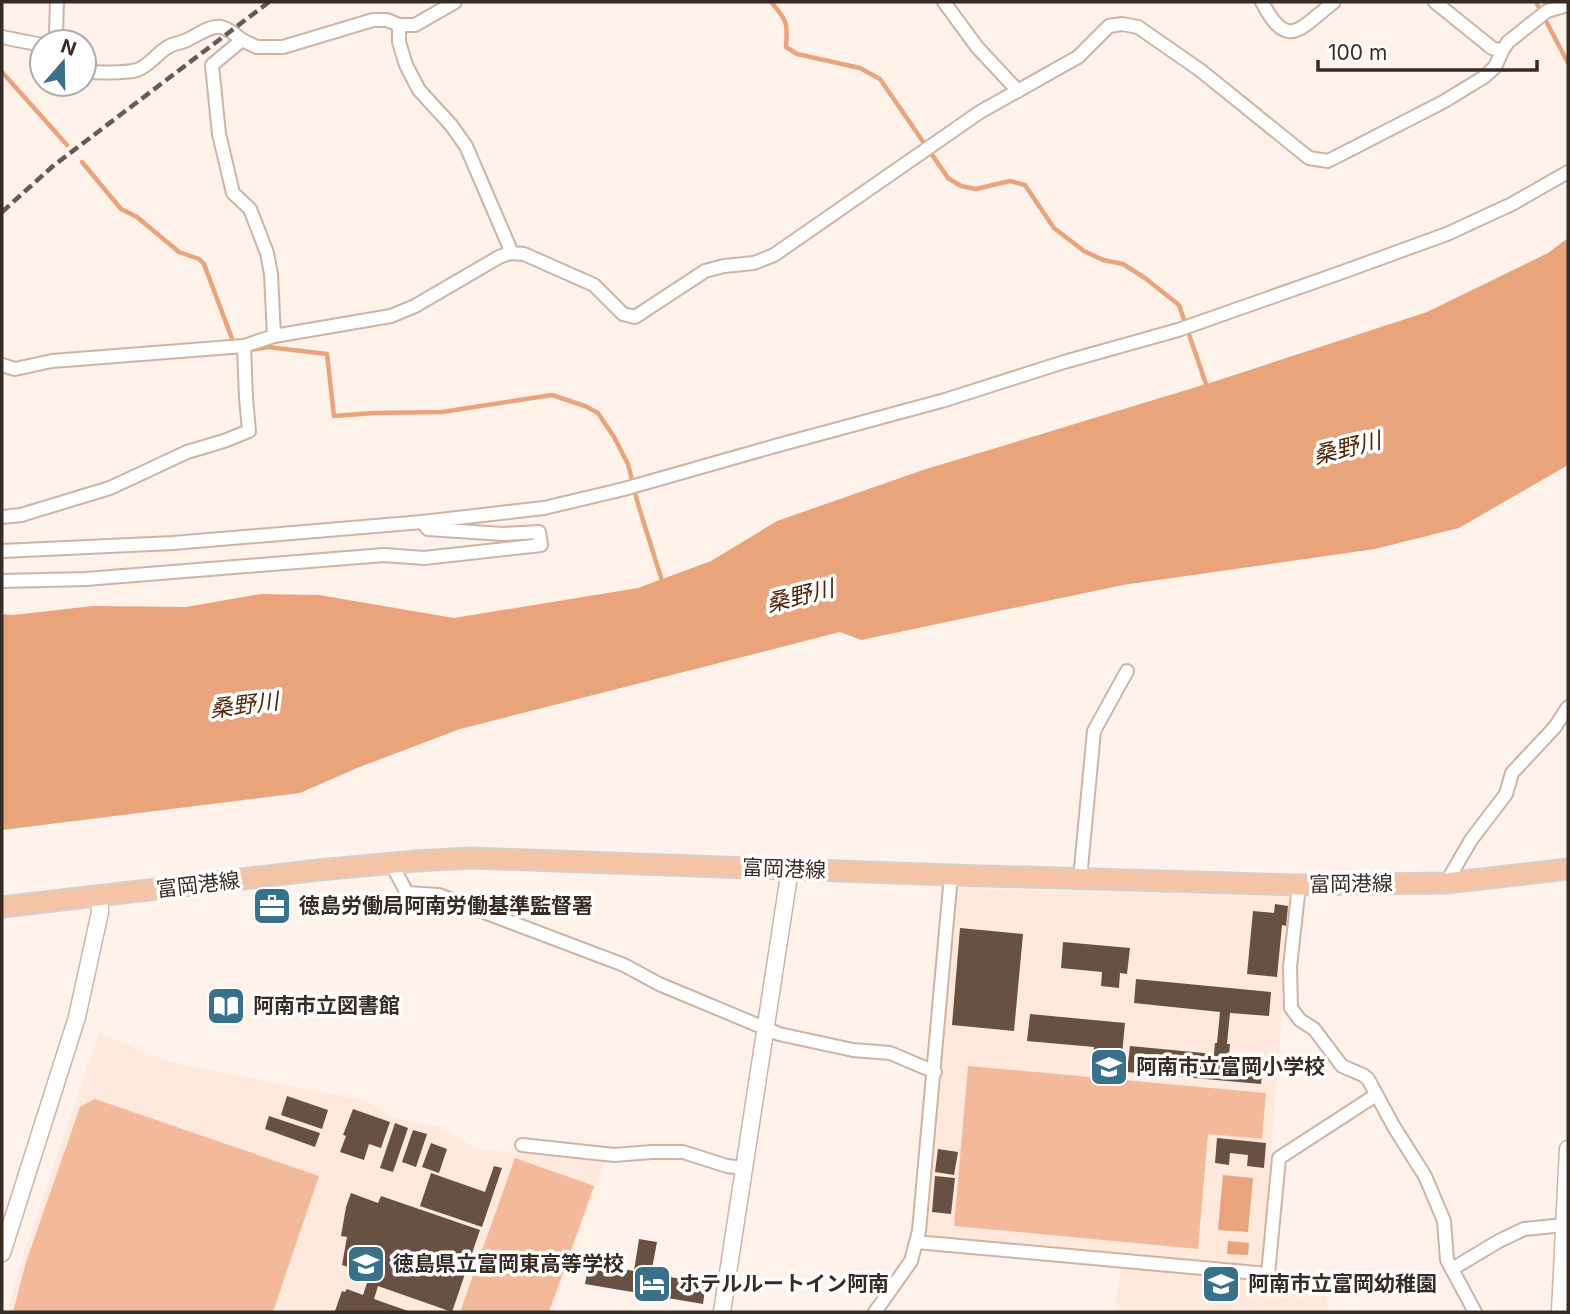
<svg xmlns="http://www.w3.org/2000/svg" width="1570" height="1314" font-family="Inter,'Noto Sans JP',sans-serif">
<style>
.built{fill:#ffe8dc}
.green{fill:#f2ba9a}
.water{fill:#eaa47b}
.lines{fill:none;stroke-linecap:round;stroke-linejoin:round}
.stream{stroke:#eaa47b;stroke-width:4.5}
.building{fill:#685042}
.street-casing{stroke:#cfb3a4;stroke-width:16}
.secondary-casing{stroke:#cfb3a4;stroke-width:19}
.primary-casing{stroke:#d3d1cf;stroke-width:23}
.street{stroke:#fff;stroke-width:12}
.secondary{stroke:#fff;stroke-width:16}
.primary{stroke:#f5c3a6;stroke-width:19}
.rail{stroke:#665a53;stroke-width:4.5;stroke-dasharray:10 5;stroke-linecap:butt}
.labels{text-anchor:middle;stroke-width:7;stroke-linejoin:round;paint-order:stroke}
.street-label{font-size:21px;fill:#372c25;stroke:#fff}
.poi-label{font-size:21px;font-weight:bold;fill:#372c25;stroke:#fff;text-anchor:start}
.water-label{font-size:23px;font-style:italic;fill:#532607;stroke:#fff}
</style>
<rect width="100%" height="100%" fill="#fef2eb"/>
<g class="built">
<path d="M956,888l335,9 -29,371 -336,-31z"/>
<path d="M99,1033l70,29 198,39 24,16 47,10 15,6 22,16 130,11 -53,152h-544l12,-47z"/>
<path d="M1121,1265l152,15 2,-9 52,6 -3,12 6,23h-211l-4,-4z"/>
</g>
<g class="green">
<path d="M968,1066l298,27 -4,46 -54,-5 -10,115 -244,-23z"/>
<path d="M95,1099l224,77 -46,136h-260l13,-50 54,-155z"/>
<path d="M515,1158l79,28 -45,126h-89z"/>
</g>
<g class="water">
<path d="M1568,238v227l-109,63 -84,21 -252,36 -262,55 -21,-8 -380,97 -103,39 -57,25 -298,37v-216l11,1 80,-9 93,1 75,-13 58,1 135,23 184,-30 73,-27 66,-40 146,-51 293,-89 211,-69 121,-59z"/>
<path d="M1223,1175l30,3 -5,54 -30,-2z"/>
<path d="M1228,1241l21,2 -1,12 -21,-1z"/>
</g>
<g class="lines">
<g class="stream">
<path d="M771,2c16,18 17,21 15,45l11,7 63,14 20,11 68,99 13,8 15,3 34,-8 15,4 29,43 30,23 19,9 20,4 22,14 34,27 28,82"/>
<path d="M1536,2l32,61"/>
<path d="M2,72l65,73"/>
<path d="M82,162l39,47 16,8 42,35 20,7 5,5 30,80"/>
<path d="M250,350l18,-3 59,7 7,62 40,-3 68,-1 110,-17 33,11 13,7 16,24 14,27 10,40 25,80"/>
</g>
</g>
<g class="building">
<path d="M1275,904l13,2 -2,20 -4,-1 -5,52 -30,-3 6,-63 21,2z"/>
<path d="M960,928l63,6 -9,97 -62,-6z"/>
<path d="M1063,942l67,6 -3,26 -7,-1 -1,15 -18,-2 1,-14 -41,-4z"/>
<path d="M1136,979l135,13 -2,24 -39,-3 -3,31h3l-1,11 35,3 -3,26 -134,-12 3,-26 84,8 1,-11h2l3,-31 -86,-9z"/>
<path d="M1030,1014l95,9 -4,42 -28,-2 1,-16 -67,-6z"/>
<path d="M287,1096l41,14 -6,19 -41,-14z"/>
<path d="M353,1109l37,13 -9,26 -12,-4 -5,16 -24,-8 6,-16 -3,-1z"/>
<path d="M269,1116l51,17 -5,14 -50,-18z"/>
<path d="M395,1123l13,5 -15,44 -13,-4z"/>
<path d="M413,1130l14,4 -11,33 -14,-5z"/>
<path d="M1217,1138l49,5 -2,25 -17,-2 1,-11 -18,-2 -1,12 -14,-2z"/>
<path d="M431,1143l16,6 -8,24 -17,-6z"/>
<path d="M938,1149l20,3 -4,23 -19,-3z"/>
<path d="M494,1166l8,2 -20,59 -62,-21 11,-33 54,19z"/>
<path d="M935,1176l20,2 -4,36 -19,-2z"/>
<path d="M351,1193l27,10 3,-7 99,34 -28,82 -74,-26 -4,13 37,13 -76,-1 7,-20 3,1 2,-3 16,6 4,-12 -14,-6 2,-8 -13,-4 5,-28 -6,-1 5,-29z"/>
<path d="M639,1239l18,3 -6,32 55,9 -3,21 -118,-20 4,-21 45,8z"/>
</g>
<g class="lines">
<defs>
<g id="street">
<path d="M57,2l-1,32 3,8"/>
<path d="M944,2l33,45 41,44"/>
<path d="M1262,2c26,50 38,26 72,0"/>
<path d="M1435,2l57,46 10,3"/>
<path d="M399,25v17l7,23 13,25 32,35 15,21 43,100 1,7"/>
<path d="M2,37l40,8"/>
<path d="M84,71l3,1c15,0 35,2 50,-2 13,-5 19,-16 31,-23 6,-4 14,-4 21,-8 25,-13 29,-20 53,1"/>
<path d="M274,336l-3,-62 -4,-21 -17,-44 -17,-16 -14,-59 -7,-69 30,-25 15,7h26l90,-27h14l12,5h16l40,-23"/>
<path d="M2,365l13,4 37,-8 192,-15 30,-10 117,-20 24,-10 84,-49 11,-4 14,1 70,31 29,29 12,3 70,-46 19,-5 30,-3 20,-8 206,-143 98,-55 31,-31 13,-2 16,3 62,43 109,88 19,3 115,-59 41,-25 11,-10 7,-16 6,-9 39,-31 21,-6"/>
<path d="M2,517l19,-2 89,-27 77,-36 37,-11 25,-10 -3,-33 -2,-52"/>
<path d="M2,551l171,-8 249,-21"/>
<path d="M2,581l84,-2 298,-24 40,3 117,-13 -2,-13 -36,2 -75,-5 -6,-7 122,-14 80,-19 151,-43 170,-46 119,-38 114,-32 159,-56 110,-40 65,-30 56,-32"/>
<path d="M391,863l16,30 32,2 185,70 35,19 120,50 74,16 37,3 45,19"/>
<path d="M1080,879l14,-148 33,-60"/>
<path d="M1446,883l25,-43 35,-46 6,-21 43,-46 13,-20"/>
<path d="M1299,885l-9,82 1,41 9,12 14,9 28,37 21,9 5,4 26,48 31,49 19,45 3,39 28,52"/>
<path d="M522,1145l92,10 38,-3h31l44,14 17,2"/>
<path d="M916,1242l352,32 11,-116 97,-63"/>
<path d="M1452,1269l47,-28 25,-12 40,-4"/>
<path d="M875,1312l36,-51 8,-30 32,-356"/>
</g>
<g id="secondary">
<path d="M2,1253l75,-236 23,-105 -1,-16"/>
<path d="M722,1312l68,-443"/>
<path d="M1560,1312l8,-163"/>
</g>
<path id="primary" d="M2,907l317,-37 97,-9 54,-3 481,17 348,10 147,-2 122,-14"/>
</defs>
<use href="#street" class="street-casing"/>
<use href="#secondary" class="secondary-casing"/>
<use href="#primary" class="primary-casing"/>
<use href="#street" class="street"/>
<use href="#secondary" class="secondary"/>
<use href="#primary" class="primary"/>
<path class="rail" d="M2,212l51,-46 216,-164"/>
</g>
<defs>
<symbol id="office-square" viewBox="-11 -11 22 22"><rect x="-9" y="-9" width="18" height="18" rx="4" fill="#39718b" stroke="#fff"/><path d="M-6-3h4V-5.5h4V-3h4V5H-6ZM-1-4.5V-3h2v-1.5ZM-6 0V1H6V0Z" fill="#fff"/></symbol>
<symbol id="library-square" viewBox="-11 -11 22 22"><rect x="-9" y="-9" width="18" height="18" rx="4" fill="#39718b" stroke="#fff"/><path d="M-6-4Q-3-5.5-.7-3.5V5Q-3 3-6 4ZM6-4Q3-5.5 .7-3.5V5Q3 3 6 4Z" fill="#fff"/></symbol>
<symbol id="school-square" viewBox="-11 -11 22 22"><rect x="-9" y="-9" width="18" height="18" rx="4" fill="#39718b" stroke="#fff"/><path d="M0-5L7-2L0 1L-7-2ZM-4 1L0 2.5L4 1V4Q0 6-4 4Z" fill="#fff"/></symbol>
<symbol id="hotel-square" viewBox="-11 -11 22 22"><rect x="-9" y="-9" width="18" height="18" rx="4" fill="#39718b" stroke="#fff"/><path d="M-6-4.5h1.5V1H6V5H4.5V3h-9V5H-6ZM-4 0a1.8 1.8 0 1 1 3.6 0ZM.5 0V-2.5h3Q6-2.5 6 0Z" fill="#fff"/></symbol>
</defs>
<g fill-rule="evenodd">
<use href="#office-square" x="250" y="884" width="44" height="44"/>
<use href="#library-square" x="204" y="984" width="44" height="44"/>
<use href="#school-square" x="1087" y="1045" width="44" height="44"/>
<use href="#school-square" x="344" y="1242" width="44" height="44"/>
<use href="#hotel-square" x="630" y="1262" width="44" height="44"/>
<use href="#school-square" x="1199" y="1262" width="44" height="44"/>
</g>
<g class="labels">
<g class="street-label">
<text transform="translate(784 869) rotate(2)" y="7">富岡港線</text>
<text transform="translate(1351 884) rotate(-1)" y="7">富岡港線</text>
<text transform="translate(198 885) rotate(-7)" y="7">富岡港線</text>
</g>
<g class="poi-label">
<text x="299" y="913">徳島労働局阿南労働基準監督署</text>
<text x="253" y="1013">阿南市立図書館</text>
<text x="1136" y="1074">阿南市立富岡小学校</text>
<text x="393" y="1271">徳島県立富岡東高等学校</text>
<text x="679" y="1291">ホテルルートイン阿南</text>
<text x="1248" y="1291">阿南市立富岡幼稚園</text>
</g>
<g class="water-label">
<text transform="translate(1347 448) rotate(-14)" y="8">桑野川</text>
<text transform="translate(800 596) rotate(-14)" y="8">桑野川</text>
<text transform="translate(244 705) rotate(-7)" y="8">桑野川</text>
</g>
</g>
<rect width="1570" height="1314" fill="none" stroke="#372c25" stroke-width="7"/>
<g transform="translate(63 63) rotate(20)"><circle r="33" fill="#ffffff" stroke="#afaba8" stroke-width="2"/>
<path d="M0-5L12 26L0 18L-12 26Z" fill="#39718b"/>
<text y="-10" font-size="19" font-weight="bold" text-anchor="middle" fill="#372c25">N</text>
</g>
<path d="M1318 60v10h219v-10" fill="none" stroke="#372c25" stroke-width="3.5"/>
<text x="1328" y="60" font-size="21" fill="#372c25" stroke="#ffffff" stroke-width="5" paint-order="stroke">100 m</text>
</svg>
